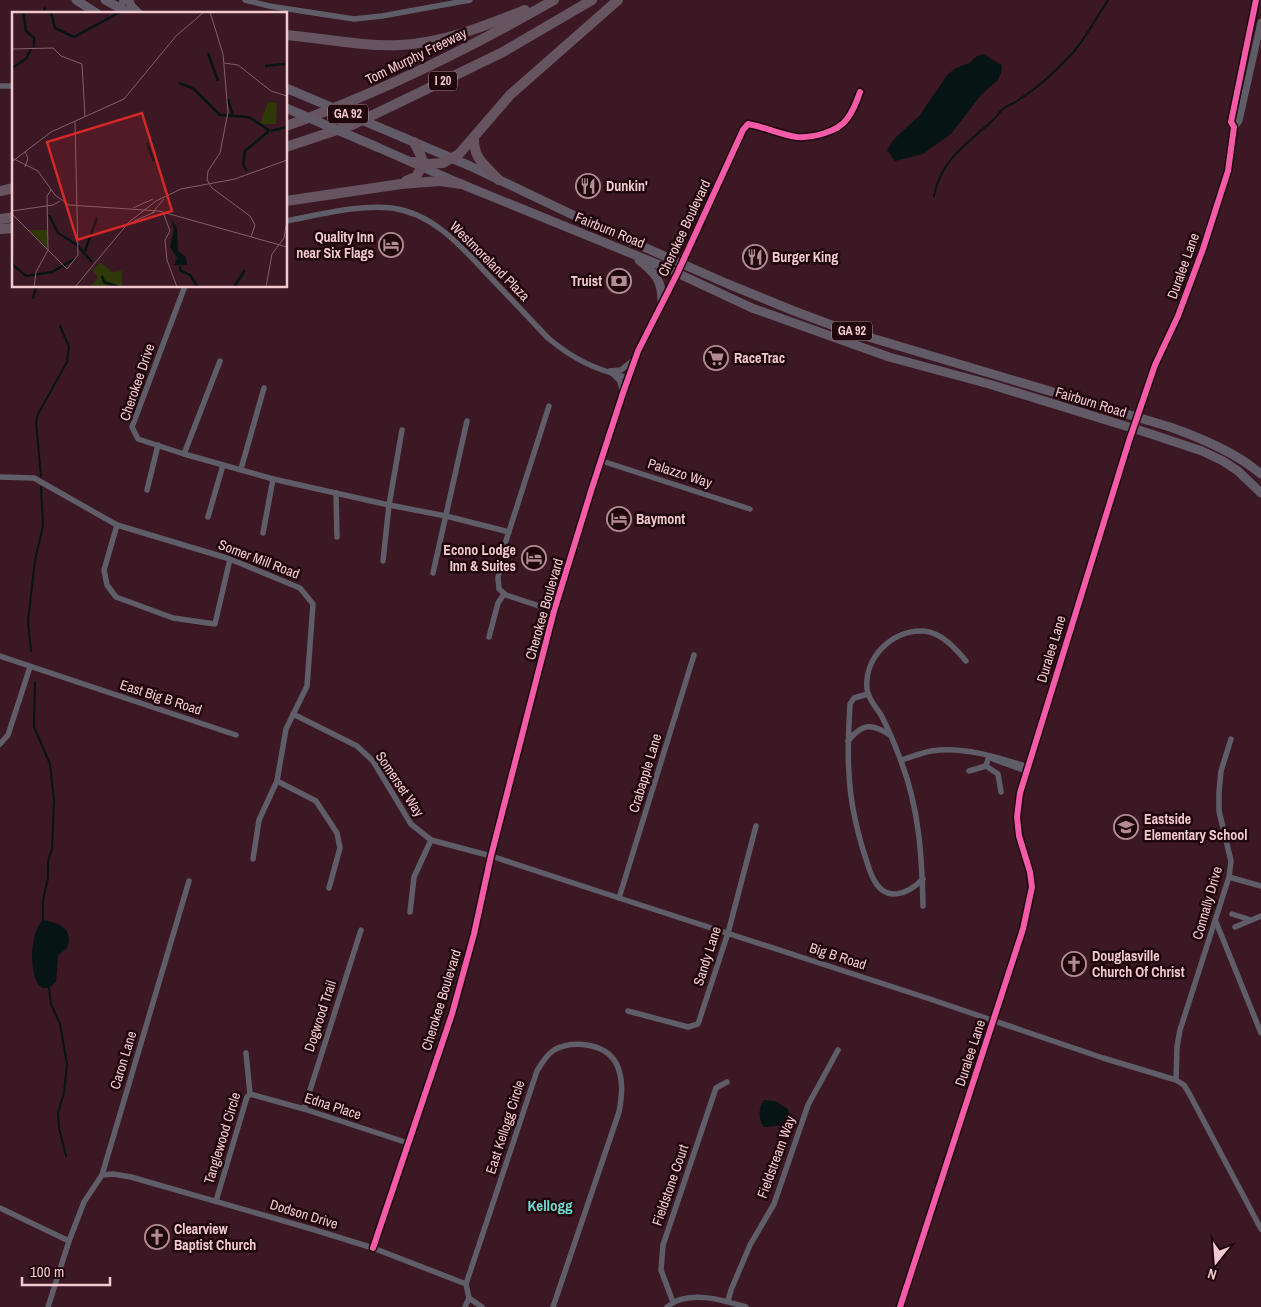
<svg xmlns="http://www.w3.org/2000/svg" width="1261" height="1307" font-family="'Archivo Narrow',sans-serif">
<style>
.water{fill:#071414}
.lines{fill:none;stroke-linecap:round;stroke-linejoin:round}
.stream{stroke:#071414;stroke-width:2}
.minor{stroke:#5f5e68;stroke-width:5.5}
.tertiary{stroke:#5f5e68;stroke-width:7}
.primary{stroke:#635a68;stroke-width:9}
.motorway{stroke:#665560;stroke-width:10}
.primary-bridge{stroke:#635a68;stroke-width:9}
.cycleway-casing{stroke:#20060d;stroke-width:9}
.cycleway{stroke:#f35aa7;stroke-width:6}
.labels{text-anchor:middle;stroke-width:5;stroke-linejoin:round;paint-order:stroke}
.shield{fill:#20060d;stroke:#b38e96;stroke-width:1}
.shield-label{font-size:12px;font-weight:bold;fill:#f2c9d0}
.street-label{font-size:14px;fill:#f2c9d0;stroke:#20060d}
.poi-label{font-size:14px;font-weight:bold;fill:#f2c9d0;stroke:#20060d;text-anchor:start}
.neighbourhood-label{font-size:15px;font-weight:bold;fill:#70dace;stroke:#20060d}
.inset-river{fill:none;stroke:#071414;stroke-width:2.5}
.inset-road{fill:none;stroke:#845f69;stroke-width:1}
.view{fill:#d62828;fill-opacity:0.15;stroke:#d62828;stroke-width:2.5}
.inset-edge{fill:none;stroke:#f2c9d0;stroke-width:2.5}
</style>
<rect width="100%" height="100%" fill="#3b1824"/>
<g class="water">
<path d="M983,54l19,11 -1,8 -3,7 -17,15 -30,39 -28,20 -28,7 -8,-11 7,-11 25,-23 29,-42 8,-6 13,-5 8,-7z"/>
<path d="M43,920c11,2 27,6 26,20 0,1 -1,6 -2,8 -3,3 -6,4 -9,8l-2,26 -7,6h-7l-4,-4c-9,-14 -8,-52 5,-64z"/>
<path d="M764,1100l11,1 13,8 2,9 -4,7 -22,2c-6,-8 -6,-19 0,-27z"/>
</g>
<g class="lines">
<g class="stream">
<path d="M43,14l2,-6"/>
<path d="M934,196c6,-34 32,-52 57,-74 5,-4 8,-10 13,-14 4,-3 9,-4 13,-7 17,-11 33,-24 47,-39 19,-18 30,-41 44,-62"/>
<path d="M33,298l3,-10 -1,-2"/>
<path d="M41,476l-5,-54 2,-8 29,-52 2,-15 -9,-21"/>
<path d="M31,651l-3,-30 7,-61 8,-34 -2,-39"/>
<path d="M35,682l-1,45 16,37 4,36 -2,49 -4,12v17l-5,22v20"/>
<path d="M49,988l2,16 9,20 7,40 -3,29 -6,20 1,15 7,28"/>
</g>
<g class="minor">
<path d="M245,0l24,6 85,13 28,-3 88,-16"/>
<path d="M0,86h14"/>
<path d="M286,221c33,-6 73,-17 106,-13 44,6 72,42 101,72 18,19 36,38 55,58 26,22 47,31 80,40"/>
<path d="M185,286l-53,141 6,12 46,15 89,25 116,26 57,11 63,16"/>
<path d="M610,371l11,-1 15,-12"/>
<path d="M613,374l7,7 3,12"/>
<path d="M549,406l-45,141 -6,31 1,11 7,6 48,16"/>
<path d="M184,454l36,-93"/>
<path d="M602,461l148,48"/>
<path d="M241,469l23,-81"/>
<path d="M0,477l34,1 83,47 113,34 70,29 13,16 -6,82 -21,43 -9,52 -18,39 -6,39"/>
<path d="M147,490l11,-45"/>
<path d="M336,493l1,44"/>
<path d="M208,517l15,-52"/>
<path d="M117,525l-13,45 3,15 9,12 57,21 42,6 15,-65"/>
<path d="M263,533l10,-54"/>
<path d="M383,561l6,-56 13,-75"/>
<path d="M433,573l34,-152"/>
<path d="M489,637l9,-34 6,-9"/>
<path d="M0,656l236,79"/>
<path d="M868,694l-14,4 -4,6c-1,23 -3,46 -1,69 1,27 7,54 15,80 3,8 5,18 9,25 12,25 34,17 50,1"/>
<path d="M293,714l64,32 16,15 38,63 20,16 60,16 128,42 311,101 173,59 73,22"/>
<path d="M1231,739l-10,32 -2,21v19l12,50 -2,16 -49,153 -3,17 -1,33 8,5 6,10 71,134"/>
<path d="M848,741c14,-18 24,-18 42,-6"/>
<path d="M0,744l8,-9 22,-68"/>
<path d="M993,759l33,12"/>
<path d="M901,760c10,-3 20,-7 30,-9 32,-5 66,6 97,16"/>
<path d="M986,766l12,8 3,18"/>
<path d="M969,771l17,-5 3,-10"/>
<path d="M277,781l39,20 21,32 3,15 -11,40"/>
<path d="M1229,877l32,9"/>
<path d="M619,898l75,-243"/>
<path d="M923,906c-1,-50 -4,-98 -22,-145 -6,-16 -12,-31 -20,-46 -5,-8 -13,-16 -14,-26 -3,-32 26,-60 57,-58 18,2 31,17 42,30"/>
<path d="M410,912l4,-35 17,-37"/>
<path d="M1232,914l19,6"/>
<path d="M1216,922l45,111"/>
<path d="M1235,927l26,-11"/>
<path d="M628,1011l60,16 10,-3 30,-91 28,-107"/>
<path d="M250,1094l54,15 104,34"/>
<path d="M304,1109l57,-179"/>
<path d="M102,1175l11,-1 18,3 184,53 58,18 93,36 3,14 13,9"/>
<path d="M216,1201l31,-104 3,-3 -4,-41"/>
<path d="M0,1208l69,33"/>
<path d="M373,1248l79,-234 22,-80 17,-78 63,-245 37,-120 32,-98 15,-42 39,-77 66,-144 5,-6c17,3 33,11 49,13 15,1 41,-5 50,-18 6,-8 10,-18 13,-27"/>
<path d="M466,1284l71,-213c5,-8 9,-16 17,-21 19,-10 51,-7 62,13 8,16 6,33 3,49l-66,195"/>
<path d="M728,1301l3,-11 19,-45 24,-41 34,-99 30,-55"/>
<path d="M673,1302l-12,-32 2,-25 53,-157 11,-6"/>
<path d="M48,1307l21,-66 15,-39 18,-27 87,-294"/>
<path d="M465,1307l4,-9"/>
<path d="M667,1307c20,-18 56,-7 79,0"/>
</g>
<g class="tertiary">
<path d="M120,14l3,-14"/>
<path d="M1234,127l5,-6 22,-99"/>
<path d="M900,1307l123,-378 9,-42 -2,-15 -11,-36 -2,-19 3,-24 109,-352 26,-76 23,-49 25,-67 25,-78 6,-44 -3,-5 25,-122"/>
</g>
<g class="primary">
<path d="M76,0l22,14"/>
<path d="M105,0l26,14"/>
<path d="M129,0l2,6 8,8"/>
<path d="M286,88l7,3"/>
<path d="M402,137l68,29 126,60 132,58 66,27 51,19 325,97c31,11 65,25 91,47"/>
<path d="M377,147l84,37 201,82 90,42 137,49 100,27 156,48 57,19 21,10 15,10 23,22"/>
<path d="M639,260c17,14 23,20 23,42"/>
</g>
<g class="motorway">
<path d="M286,35c37,3 77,12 114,10 43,-2 85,-19 125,-35"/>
<path d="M286,126c94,-33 182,-77 268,-126"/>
<path d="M474,137c-1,22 11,28 25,43"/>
<path d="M286,147l66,-22 46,-22 105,-51 89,-52"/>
<path d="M413,162l16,2 14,-1 16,-9 51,-59 108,-95"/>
<path d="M406,181l10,-4 7,-13 -2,-8 -7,-14"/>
<path d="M0,191l14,-3"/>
<path d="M286,201l115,-17 39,-3 21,3"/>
<path d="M0,219l14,-2"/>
<path d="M0,229l14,-1"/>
</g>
<g class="primary-bridge">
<path d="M293,91l109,46"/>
<path d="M286,108l91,39"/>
</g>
<defs>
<g id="cycleway">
<path d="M373,1248l79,-234 22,-80 17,-78 63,-245 37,-120 32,-98 15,-42 39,-77 66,-144 5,-6c17,3 33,11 49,13 15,1 41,-5 50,-18 6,-8 10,-18 13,-27"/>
<path d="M900,1307l123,-378 9,-42 -2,-15 -11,-36 -2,-19 3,-24 109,-352 26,-76 23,-49 25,-67 25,-78 6,-44 -3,-5 25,-122"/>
</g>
</defs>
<use href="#cycleway" class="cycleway-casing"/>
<use href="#cycleway" class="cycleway"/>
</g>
<defs>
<symbol id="restaurant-ring" viewBox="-11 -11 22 22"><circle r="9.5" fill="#20060d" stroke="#b28b94" stroke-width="1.5"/><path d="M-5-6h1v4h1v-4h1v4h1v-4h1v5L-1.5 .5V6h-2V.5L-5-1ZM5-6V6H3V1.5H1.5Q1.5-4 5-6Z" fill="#b28b94"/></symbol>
<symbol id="hotel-ring" viewBox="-11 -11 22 22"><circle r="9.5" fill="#20060d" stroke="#b28b94" stroke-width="1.5"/><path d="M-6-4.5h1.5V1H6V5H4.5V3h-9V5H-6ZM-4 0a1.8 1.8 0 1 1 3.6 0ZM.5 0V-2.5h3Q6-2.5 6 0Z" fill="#b28b94"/></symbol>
<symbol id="bank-ring" viewBox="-11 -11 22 22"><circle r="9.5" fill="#20060d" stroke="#b28b94" stroke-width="1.5"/><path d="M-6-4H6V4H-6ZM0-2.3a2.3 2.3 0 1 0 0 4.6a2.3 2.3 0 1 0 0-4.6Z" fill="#b28b94"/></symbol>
<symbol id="supermarket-ring" viewBox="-11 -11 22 22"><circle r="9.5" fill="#20060d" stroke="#b28b94" stroke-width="1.5"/><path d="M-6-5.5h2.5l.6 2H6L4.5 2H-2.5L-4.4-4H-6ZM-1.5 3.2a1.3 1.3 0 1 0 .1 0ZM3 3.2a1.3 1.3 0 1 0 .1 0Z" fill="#b28b94"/></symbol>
<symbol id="school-ring" viewBox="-11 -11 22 22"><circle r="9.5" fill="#20060d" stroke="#b28b94" stroke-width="1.5"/><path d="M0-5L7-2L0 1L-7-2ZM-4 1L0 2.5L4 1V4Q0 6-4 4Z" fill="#b28b94"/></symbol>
<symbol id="church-ring" viewBox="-11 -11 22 22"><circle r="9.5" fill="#20060d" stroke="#b28b94" stroke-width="1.5"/><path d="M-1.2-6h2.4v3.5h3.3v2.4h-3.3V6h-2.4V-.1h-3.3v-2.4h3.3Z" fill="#b28b94"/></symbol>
</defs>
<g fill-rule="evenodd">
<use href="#restaurant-ring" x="574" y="172" width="28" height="28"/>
<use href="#hotel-ring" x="377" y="231" width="28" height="28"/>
<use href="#restaurant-ring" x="741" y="243" width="28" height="28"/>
<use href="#bank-ring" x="605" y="267" width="28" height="28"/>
<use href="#supermarket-ring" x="702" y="344" width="28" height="28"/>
<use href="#hotel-ring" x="605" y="505" width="28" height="28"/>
<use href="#hotel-ring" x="520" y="544" width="28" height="28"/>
<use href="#school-ring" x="1112" y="813" width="28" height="28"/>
<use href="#church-ring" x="1060" y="950" width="28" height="28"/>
<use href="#church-ring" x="143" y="1223" width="28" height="28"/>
</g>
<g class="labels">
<g class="shield">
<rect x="429" y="71.5" width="28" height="19" rx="4"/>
<rect x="328" y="104.5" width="40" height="19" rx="4"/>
<rect x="832" y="321.5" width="40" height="19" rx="4"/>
</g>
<g class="shield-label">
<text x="443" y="85">I 20</text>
<text x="348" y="118">GA 92</text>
<text x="852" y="335">GA 92</text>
</g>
<g class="street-label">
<text transform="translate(416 56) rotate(-26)" y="5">Tom Murphy Freeway</text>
<text transform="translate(684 228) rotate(-65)" y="5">Cherokee Boulevard</text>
<text transform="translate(610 230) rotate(22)" y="5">Fairburn Road</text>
<text transform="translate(490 261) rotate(45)" y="5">Westmoreland Plaza</text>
<text transform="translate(1183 266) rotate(-70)" y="5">Duralee Lane</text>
<text transform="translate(137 382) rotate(-71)" y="5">Cherokee Drive</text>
<text transform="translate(1091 402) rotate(17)" y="5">Fairburn Road</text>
<text transform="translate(680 473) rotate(18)" y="5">Palazzo Way</text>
<text transform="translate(259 559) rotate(21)" y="5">Somer Mill Road</text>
<text transform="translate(544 609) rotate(-74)" y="5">Cherokee Boulevard</text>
<text transform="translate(1051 649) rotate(-73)" y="5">Duralee Lane</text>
<text transform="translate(161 697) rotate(18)" y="5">East Big B Road</text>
<text transform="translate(645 773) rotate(-73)" y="5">Crabapple Lane</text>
<text transform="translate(400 784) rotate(56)" y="5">Somerset Way</text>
<text transform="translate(1207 903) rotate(-74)" y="5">Connally Drive</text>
<text transform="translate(707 956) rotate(-72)" y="5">Sandy Lane</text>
<text transform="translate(838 956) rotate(18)" y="5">Big B Road</text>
<text transform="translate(441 1000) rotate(-73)" y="5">Cherokee Boulevard</text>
<text transform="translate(320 1016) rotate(-72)" y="5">Dogwood Trail</text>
<text transform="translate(970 1053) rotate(-72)" y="5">Duralee Lane</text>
<text transform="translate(123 1060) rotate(-73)" y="5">Caron Lane</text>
<text transform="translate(333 1106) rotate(18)" y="5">Edna Place</text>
<text transform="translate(505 1127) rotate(-72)" y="5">East Kellogg Circle</text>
<text transform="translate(222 1138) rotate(-73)" y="5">Tanglewood Circle</text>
<text transform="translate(776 1157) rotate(-70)" y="5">Fieldstream Way</text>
<text transform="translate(670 1185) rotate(-71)" y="5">Fieldstone Court</text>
<text transform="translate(304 1214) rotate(17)" y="5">Dodson Drive</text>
</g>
<g class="poi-label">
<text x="606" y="191">Dunkin'</text>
<text x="374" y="242" text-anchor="end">Quality Inn<tspan x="374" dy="16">near Six Flags</tspan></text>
<text x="772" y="262">Burger King</text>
<text x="602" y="286" text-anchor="end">Truist</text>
<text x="734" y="363">RaceTrac</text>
<text x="636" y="524">Baymont</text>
<text x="516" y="555" text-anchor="end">Econo Lodge<tspan x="516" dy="16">Inn &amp; Suites</tspan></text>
<text x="1144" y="824">Eastside<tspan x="1144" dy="16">Elementary School</tspan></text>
<text x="1092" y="961">Douglasville<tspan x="1092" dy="16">Church Of Christ</tspan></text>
<text x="174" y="1234">Clearview<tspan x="174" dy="16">Baptist Church</tspan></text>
</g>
<g class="neighbourhood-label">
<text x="550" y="1211">Kellogg</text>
</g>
</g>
<g transform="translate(12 12)">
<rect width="275" height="275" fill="#3b1824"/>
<path d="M256,90l9,1 -1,21h-16zM17,218h18v18zM88,250l12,10 10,-1v16h-32l8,-9 -5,-7z" fill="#2e3907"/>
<path d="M159,207l6,9 1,23 8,6 1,8h-13l3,-7 -7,-11 4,-18z" fill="#071414"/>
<path class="inset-river" d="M11,0l3,19 8,7v9M39,0l4,16 19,9 46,-25M196,41l10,28M253,54l20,-2M0,56l14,-9 5,-10M167,71l14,5 27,27 29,2 21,14M216,87l5,17M259,119l16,-4M135,131l7,18M235,159l-4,-7 2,-13 24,-20M37,203l9,18 19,12 15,17M73,239l12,-33M0,242l1,11 13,11 26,-4 22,-13M168,254v4l10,5 8,12M90,264l2,6 15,5M222,275l11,-17"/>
<path class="inset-road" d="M198,0l13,42 5,58 -8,41 -12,18 -1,9 5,8 38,28 5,9 -4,12M0,37l41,-1 8,8 21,8 3,53M212,51l14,2 33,26 16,5M13,140l3,6 -3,9M0,146l26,13 17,24 14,10 90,6 128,36M1,149l38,-29 73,-33 52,-63 28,-24M121,196l20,-9M0,199l41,-6 7,-4M151,200l7,19 -5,9 2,20 10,27M140,201l12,-14M0,202l55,55M122,209l21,-9M55,257l11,-14 -3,-133M22,275l2,-15 12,-22 -1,-54 4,-6M63,275l54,-65 27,-21 25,-12 54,-10 52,-19M254,275l6,-33 12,-16 3,-17"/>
<path class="view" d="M130,101l30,98 -95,29 -30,-98z"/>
<rect width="275" height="275" class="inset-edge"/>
</g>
<g transform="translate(1216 1262) rotate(197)" stroke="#20060d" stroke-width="4" paint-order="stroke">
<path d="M0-4L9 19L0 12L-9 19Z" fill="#f2c9d0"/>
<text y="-8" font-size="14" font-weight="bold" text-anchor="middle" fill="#f2c9d0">N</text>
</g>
<path d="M22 1277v8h88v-8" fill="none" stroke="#f2c9d0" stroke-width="2.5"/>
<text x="30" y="1277" font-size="15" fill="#f2c9d0" stroke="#20060d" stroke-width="4" paint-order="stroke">100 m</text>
</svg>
